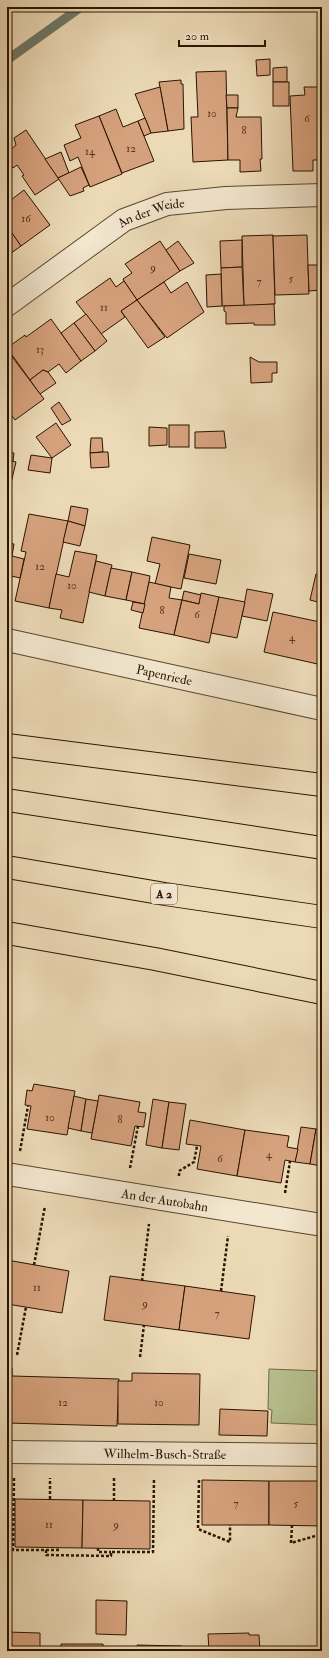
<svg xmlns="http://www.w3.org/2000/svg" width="329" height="1658" font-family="'IM FELL Double Pica',serif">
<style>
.green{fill:#b7c08f;stroke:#706a48}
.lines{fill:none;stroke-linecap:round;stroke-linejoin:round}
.stream{stroke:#6d7868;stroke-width:9}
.building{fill:#d6a27e;stroke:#2a1400}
.minor-casing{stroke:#5a462e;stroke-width:24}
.highway-casing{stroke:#2a1400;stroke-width:24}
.path{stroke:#2a1400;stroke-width:2.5;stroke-dasharray:3 2;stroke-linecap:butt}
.minor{stroke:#f3e7d0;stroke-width:22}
.highway{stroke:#ecdab7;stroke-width:22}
.labels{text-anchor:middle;stroke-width:3;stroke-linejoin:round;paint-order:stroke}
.number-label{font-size:11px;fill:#553820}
.shield{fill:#f3e7d0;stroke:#66533e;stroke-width:1}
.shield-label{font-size:12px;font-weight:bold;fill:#2a1400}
.street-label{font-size:13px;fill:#2a1400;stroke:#f3e7d0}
</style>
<rect width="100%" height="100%" fill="#ecdab7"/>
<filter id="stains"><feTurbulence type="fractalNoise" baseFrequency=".005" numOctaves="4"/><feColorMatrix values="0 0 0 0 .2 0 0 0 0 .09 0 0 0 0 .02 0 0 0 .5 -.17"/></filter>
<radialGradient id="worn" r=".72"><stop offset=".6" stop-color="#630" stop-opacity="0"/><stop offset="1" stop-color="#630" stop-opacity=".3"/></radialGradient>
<path class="green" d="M269,1369l53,2v54l-51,-2 1,-13 -4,-1z"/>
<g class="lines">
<path class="stream" d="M7,60l74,-53"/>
</g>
<g class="building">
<path d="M270,59v16l-13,1 -1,-16z"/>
<path d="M287,67v15h-14v-14z"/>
<path d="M226,71l2,89 -35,2 -2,-45h7l-2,-45z"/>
<path d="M181,80v4h2l1,45 -16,2 -9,-49z"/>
<rect x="273" y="82" width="16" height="24"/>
<path d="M160,87l8,44 -17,2 -16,-39z"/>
<path d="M304,87h18v73h-9v11h-20l-3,-75 15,-1z"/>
<path d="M226,95h12v13h-11z"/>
<path d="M227,108h11l-2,9h25l1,42h-2l1,12 -21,1v-12h-12z"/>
<path d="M116,109l7,18 15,-6 16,40 -32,12 -23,-57z"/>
<path d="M99,116l23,58 -32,13 -12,-30 -8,4 -6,-16 17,-7 -6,-13z"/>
<path d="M145,118l6,15 -7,3 -6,-15z"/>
<path d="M26,130l33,49 -24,16 -13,-19 2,-1 -7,-10 -4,3 -5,-7 4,-2 -4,-7 8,-7 -2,-7z"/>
<path d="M61,152l8,21 -11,5 -13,-19z"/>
<path d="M81,167l8,18 -6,3 1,3 -14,5 -12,-18z"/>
<path d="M24,190l26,35 -29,21 -14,-20v-23z"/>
<path d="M7,226l14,20 -14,10z"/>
<path d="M273,235l2,69 -31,2 -2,-70z"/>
<path d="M307,235l2,59 -34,1 -2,-59z"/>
<path d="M242,240v27l-21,1 -1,-27z"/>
<path d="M160,241l20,30 -43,29 -13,-19 -1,-2 9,-6 -7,-9z"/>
<path d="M178,241l16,22 -14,8 -14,-21z"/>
<path d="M308,265h14v25l-13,1z"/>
<path d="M242,267l2,39h-22l-1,-38z"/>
<path d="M221,274l1,32 -15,1 -1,-32z"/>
<path d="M110,278l6,9 8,-6 13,19 -16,11 4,6 -24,17 -25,-32z"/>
<path d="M164,282l7,11 16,-11 17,30 -37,26 -30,-38z"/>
<path d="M137,300l28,37 -17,11 -27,-37z"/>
<path d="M274,304l1,21h-21v-2l-28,1v-12l-2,-1v-5z"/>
<path d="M86,314l21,27 -12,10 -21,-28z"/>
<path d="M51,319l30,42 -15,12 -7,-9 -11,8 -5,-2 -13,10 -23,-32 18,-13 1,2z"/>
<path d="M74,323l21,28 -14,10 -20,-28z"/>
<path d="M7,350l37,49 -29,21 -8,-11z"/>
<path d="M250,357l9,5h18v11h-5v9l-21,1z"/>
<path d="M43,370l5,2 8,11 -16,11 -10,-14z"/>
<path d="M59,402l12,18 -9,5 -11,-17z"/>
<path d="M56,423l15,22 -19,13 -16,-21z"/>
<rect x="169" y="425" width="20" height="22"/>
<path d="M149,427l18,1v17l-18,1z"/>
<path d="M224,431l2,17h-31v-16z"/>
<path d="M91,438h11l1,14 -13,1z"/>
<path d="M7,452l7,1 -1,8 -6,-1z"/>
<path d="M103,452h5l1,15 -18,1 -1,-15z"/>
<path d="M31,455l21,3 -2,15 -22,-3z"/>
<path d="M7,460l9,2 -5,21h-4z"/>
<path d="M71,506l17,3 -3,17 -17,-5z"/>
<path d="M29,514l39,7 -19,87 -34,-7 11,-49 -5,-1z"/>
<path d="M68,521l17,5 -5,20 -17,-4z"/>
<path d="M152,537l38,8 -9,44 -26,-5 5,-20 -13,-3z"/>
<path d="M7,543l7,1 -2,12 12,3 -4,19 -13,-3z"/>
<path d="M75,551l22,4 -14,68 -23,-5 2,-8 -13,-2 7,-34 13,3z"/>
<path d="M189,554l32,6 -5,24 -32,-6z"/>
<path d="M96,561l16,4 -7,31 -16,-4z"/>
<path d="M111,568l21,4 -6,28 -21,-4z"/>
<path d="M132,572l18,4 -5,28 -19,-4z"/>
<path d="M316,574l6,1v28l-12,-3z"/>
<path d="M149,582l22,5 -2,11 13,2 -8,35 -35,-7z"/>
<path d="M247,589l26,5 -6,27 -25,-5z"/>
<path d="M184,591l17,4 -2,9 -17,-4z"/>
<path d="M201,593l18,4 -10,46 -35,-8 8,-35 17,4z"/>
<path d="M219,597l26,5 -8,36 -26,-5z"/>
<path d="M133,602l12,2 -2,9 -12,-3z"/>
<path d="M273,612l47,10 -1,7h3v36l-58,-13z"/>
<path d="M34,1084l41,7 -8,44 -40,-6 4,-23 -6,-1 2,-15 5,1z"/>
<path d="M99,1095l41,7 -2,10 8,1 -2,12v2l-9,-1 -4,20 -40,-7z"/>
<path d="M74,1096l12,3 -5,32 -13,-3z"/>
<path d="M86,1099l12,2 -6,32 -11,-2z"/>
<path d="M153,1099l16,3 -7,46 -16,-3z"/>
<path d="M169,1102l17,2 -7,46 -17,-2z"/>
<path d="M190,1120l55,10 -8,46 -40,-7 4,-23 -15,-2z"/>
<path d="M301,1127l15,2 -6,35 -15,-2z"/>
<path d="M316,1129l6,1v36l-12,-2z"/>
<path d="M245,1130l44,6 -2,11 11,2 -3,13 -10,-2 -4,23 -44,-7z"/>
<path d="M7,1260l62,11 -7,42 -55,-9z"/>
<path d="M110,1276l75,10 -6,44 -75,-10z"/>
<path d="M185,1286l70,10 -6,43 -70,-9z"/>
<path d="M7,1368h5v8l107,3 -2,47 -110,-3z"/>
<path d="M132,1373l68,1 -1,51 -81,-1v-43h14z"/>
<path d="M220,1409l48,2 -1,25 -48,-1z"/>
<path d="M202,1480l67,1v44h-67z"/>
<path d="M269,1481h53v45l-53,-1z"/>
<path d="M15,1499l68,1 -1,48 -67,-1z"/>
<path d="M83,1500l67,1v48l-68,-1z"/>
<path d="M96,1600l31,1 -1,34 -30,-1z"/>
<path d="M7,1632l33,1v18h-33z"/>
<path d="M249,1633v2h10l1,16h-51l-1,-17z"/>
<path d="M61,1644h42l1,7h-43z"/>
<path d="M137,1645l45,1v5h-45z"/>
</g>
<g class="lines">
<defs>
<g id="minor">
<path id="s1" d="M7,305l117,-85 43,-16 59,-6 96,-3"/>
<path id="s2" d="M7,640l315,69"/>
<path id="s3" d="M7,1174l315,51"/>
<path id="s4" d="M7,1452l315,3"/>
</g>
<g id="highway">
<path d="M7,745l315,40"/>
<path d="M7,800l315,48"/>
<path d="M7,867l158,27 157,23"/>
<path d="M7,933l148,26 167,34"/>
</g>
</defs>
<use href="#minor" class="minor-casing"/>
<use href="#highway" class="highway-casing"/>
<g class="path">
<path d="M20,1151l8,-45"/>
<path d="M130,1168l8,-42"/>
<path d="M179,1176v-5l15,-9 3,-16"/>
<path d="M285,1193l5,-32"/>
<path d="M34,1265l11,-59"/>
<path d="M142,1281l7,-57"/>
<path d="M221,1291l7,-55"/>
<path d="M17,1355l9,-48"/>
<path d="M140,1357l4,-32"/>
<path d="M14,1478l-1,72h33v5l65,1v-4h42l1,-74"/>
<path d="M114,1478v23"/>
<path d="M199,1480l-1,49 32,13v-17"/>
<path d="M50,1499v-21"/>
<path d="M292,1525l-1,18 31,-9"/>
<path d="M98,1548v4h13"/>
<path d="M46,1550h13l-1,-2"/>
</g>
<use href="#minor" class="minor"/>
<use href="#highway" class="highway"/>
</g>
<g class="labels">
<g class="number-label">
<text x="212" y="117">10</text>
<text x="307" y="122">6</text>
<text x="244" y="134">8</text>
<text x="131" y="152">12</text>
<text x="90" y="155">14</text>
<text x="26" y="222">16</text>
<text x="153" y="271">9</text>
<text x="291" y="282">5</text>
<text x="259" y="285">7</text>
<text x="104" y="311">11</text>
<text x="40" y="353">13</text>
<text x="40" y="570">12</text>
<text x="72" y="589">10</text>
<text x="162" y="614">8</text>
<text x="197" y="618">6</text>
<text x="292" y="641">4</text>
<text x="50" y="1121">10</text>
<text x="120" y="1123">8</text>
<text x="269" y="1158">4</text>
<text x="220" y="1162">6</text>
<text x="37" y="1291">11</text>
<text x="145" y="1307">9</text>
<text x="217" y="1317">7</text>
<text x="63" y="1406">12</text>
<text x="159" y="1406">10</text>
<text x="236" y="1507">7</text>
<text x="296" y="1507">5</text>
<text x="49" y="1528">11</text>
<text x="116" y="1528">9</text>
</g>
<rect class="shield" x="151" y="884" width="26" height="20" rx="3"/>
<g class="shield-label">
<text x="164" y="898">A 2</text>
</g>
<g class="street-label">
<text dy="5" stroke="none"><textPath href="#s1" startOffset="173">An der Weide</textPath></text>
<text dy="5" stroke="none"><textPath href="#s2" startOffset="161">Papenriede</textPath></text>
<text dy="5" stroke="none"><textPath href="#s3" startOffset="160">An der Autobahn</textPath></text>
<text dy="5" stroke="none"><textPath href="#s4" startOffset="158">Wilhelm-Busch-Straße</textPath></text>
</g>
</g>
<rect width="329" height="1658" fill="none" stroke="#ecdab7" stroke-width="24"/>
<rect x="8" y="8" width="313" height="1642" fill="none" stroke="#2a1400" stroke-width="2"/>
<rect x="12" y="12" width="305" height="1634" fill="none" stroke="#2a1400"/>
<path d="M179 40v6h86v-6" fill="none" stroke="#2a1400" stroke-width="2"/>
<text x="185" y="40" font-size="12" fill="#2a1400" stroke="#f3e7d0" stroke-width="3" paint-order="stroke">20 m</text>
<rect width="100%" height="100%" filter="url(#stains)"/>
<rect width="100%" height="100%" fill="url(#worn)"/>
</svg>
